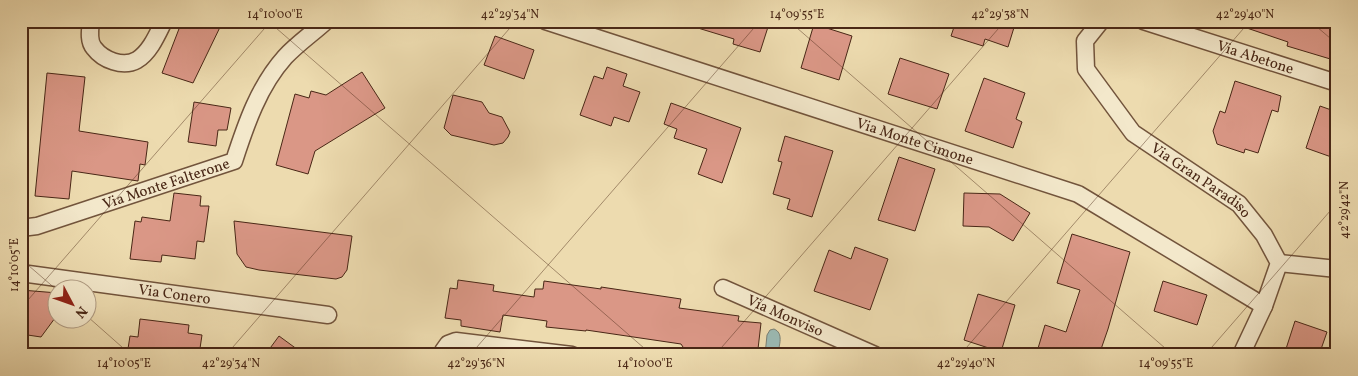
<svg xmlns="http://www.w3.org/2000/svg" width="1358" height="376" font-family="Vollkorn,serif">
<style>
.water{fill:#9bb9b3;stroke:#7a7f74}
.building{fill:#da9786;stroke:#492716}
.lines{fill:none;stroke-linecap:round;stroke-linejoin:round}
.minor-casing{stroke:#72543c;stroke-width:19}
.minor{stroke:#f3e8cb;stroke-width:16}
.ticks{fill:none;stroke:#492716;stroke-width:1;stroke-opacity:0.45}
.labels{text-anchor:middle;stroke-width:4;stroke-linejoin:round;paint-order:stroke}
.street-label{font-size:15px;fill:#492716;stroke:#f3e8cb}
.neatline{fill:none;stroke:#492716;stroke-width:2}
.ticks-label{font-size:12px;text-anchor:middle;fill:#492716}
</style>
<rect width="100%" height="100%" fill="#eddbaf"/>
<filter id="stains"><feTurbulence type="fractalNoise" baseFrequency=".004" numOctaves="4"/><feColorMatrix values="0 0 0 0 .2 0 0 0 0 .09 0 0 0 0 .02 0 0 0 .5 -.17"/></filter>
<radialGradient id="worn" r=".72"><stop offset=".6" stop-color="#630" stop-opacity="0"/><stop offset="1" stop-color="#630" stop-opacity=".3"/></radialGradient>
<path class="water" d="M774,329c10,4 5,16 4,25l-13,1 2,-20 3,-5z"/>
<g class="building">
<path d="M182,21h41l-30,62 -31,-10z"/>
<path d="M689,21h60l19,6 -8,25 -27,-8 1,-5 -46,-14z"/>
<path d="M956,21h60l-8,26 -23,-8 -2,7 -32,-10z"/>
<path d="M1235,21h102v40l-50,-15 1,-4 -53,-18z"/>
<path d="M814,24l38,12 -13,44 -38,-12z"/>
<path d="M495,36l39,14 -10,29 -40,-14z"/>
<path d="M900,58l49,16 -12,35 -49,-15z"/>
<path d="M607,67l20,7 -4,12 17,6 -11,30 -15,-5 -3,9 -31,-11 14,-39 9,3z"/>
<path d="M362,72l23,36 -70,43 -7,23 -32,-9 19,-71 14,4 2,-7 15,4z"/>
<path d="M47,73l38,4 -6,54 69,11 -3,23 -5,-1 -2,17 -66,-10 -3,28 -34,-3z"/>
<path d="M984,78l41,15 -9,26 6,3 -9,26 -48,-17z"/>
<path d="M1235,81l46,15 -3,16 -6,-2 -14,43 -13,-4 -1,4 -27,-9 -4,-13 7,-20 5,2z"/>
<path d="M453,95l29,7 7,11 13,4 8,15 -2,5 -5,6 -9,2 -43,-10 -7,-7z"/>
<path d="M194,102l37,6 -4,22h-9l-2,16 -28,-4z"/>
<path d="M671,103l70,25 -19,55 -24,-9 9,-25 -33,-11 3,-9 -13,-5z"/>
<path d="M1320,106l17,6v47l-31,-11z"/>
<path d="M785,136l48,15 -21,66 -25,-8 3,-10 -17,-5 9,-32 -4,-1z"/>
<path d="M899,157l36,12 -20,62 -37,-11z"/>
<path d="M174,193l27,3 -1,10h9l-5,36 -7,-1 -2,18 -33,-4 -1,7 -31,-3 5,-38 6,1 1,-5 28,4z"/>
<path d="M964,193l36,1 30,19 -17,28 -24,-14 -26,-1z"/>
<path d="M234,221l118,15 -5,34 -5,7 -6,2 -77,-9 -13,-3 -9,-13z"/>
<path d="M1072,234l58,18 -22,77 -9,26h-63l9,-30 21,7 14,-42 -23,-7z"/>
<path d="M855,247l33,12 -18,51 -56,-19 15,-41 22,9z"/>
<path d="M458,280l36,5 -1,6 41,6 1,-8h8l1,-8 57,8v-2l80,12 -2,9 60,8 -1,5 23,2 -3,26 -12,-1 -1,7h-27l-33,-5 -4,-6 -95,-14v1l-40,-4 1,-6 -44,-6 -3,17 -39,-6v-6l-16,-2 5,-30 7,1z"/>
<path d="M1163,281l44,14 -10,30 -43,-14z"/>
<path d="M21,290l37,3 -3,25 -14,19 -20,-3z"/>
<path d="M978,294l37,11 -14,47 -37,-12z"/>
<path d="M140,319l49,6 -1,8 14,2 -3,20h-72l3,-19 8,1z"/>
<path d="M1295,321l32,11 -8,23h-35z"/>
<path d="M279,336l26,19h-40z"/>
</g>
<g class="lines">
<defs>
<g id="minor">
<path d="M91,21c-1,9 -3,20 3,27 9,12 29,20 43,12 13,-8 20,-25 27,-39"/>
<path id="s1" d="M545,21l533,173 186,112"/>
<path id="s2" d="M1101,21l-16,20 1,28 47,64 106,71 25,31 15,28 -15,43 -23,49"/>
<path id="s3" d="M1143,21l194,62"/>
<path id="s4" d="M21,228l16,-2 197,-65c12,-37 25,-75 51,-104 12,-13 28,-24 41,-36"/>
<path d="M1279,263l58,6"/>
<path id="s5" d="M21,273l307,42"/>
<path id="s6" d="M723,288l152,67"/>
<path d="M444,355l-1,-4 5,-7 8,-3 116,14"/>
</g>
</defs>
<use href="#minor" class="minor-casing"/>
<use href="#minor" class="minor"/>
</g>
<path class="ticks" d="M268,21l384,334M789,21l384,334M1310,21l27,23M21,27l5,-6M21,259l37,32M21,308l250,-287M88,317l43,38M226,355l290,-334M470,355l290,-334M715,355l290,-334M960,355l290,-334M1205,355l132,-152"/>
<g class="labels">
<g class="street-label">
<text dy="5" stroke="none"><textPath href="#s3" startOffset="118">Via Abetone</textPath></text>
<text dy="5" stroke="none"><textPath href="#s1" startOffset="389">Via Monte Cimone</textPath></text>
<text dy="5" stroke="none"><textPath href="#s4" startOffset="152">Via Monte Falterone</textPath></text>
<text dy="5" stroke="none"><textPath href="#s2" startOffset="216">Via Gran Paradiso</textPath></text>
<text dy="5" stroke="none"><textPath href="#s5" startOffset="155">Via Conero</textPath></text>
<text dy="5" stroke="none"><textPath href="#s6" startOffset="68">Via Monviso</textPath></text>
</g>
</g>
<rect width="1358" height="376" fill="none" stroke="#eddbaf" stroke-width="55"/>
<g transform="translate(72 304) rotate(131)"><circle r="24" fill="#f3e8cb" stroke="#af9b83"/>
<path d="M0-4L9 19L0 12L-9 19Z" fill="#8f2418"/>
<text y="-8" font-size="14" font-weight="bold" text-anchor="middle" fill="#492716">N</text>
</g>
<rect x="28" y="28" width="1302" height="320" class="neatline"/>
<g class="ticks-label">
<text x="275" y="18">14°10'00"E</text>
<text x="510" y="18">42°29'34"N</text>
<text x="797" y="18">14°09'55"E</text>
<text x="1000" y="18">42°29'38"N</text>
<text x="1245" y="18">42°29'40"N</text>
<text transform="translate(1344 210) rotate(-90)" y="4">42°29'42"N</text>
<text transform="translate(14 265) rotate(-90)" y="4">14°10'05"E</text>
<text x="124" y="367">14°10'05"E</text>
<text x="231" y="367">42°29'34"N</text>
<text x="476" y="367">42°29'36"N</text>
<text x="645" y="367">14°10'00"E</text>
<text x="966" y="367">42°29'40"N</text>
<text x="1166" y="367">14°09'55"E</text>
</g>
<rect width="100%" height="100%" filter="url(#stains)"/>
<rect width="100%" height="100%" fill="url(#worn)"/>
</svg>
